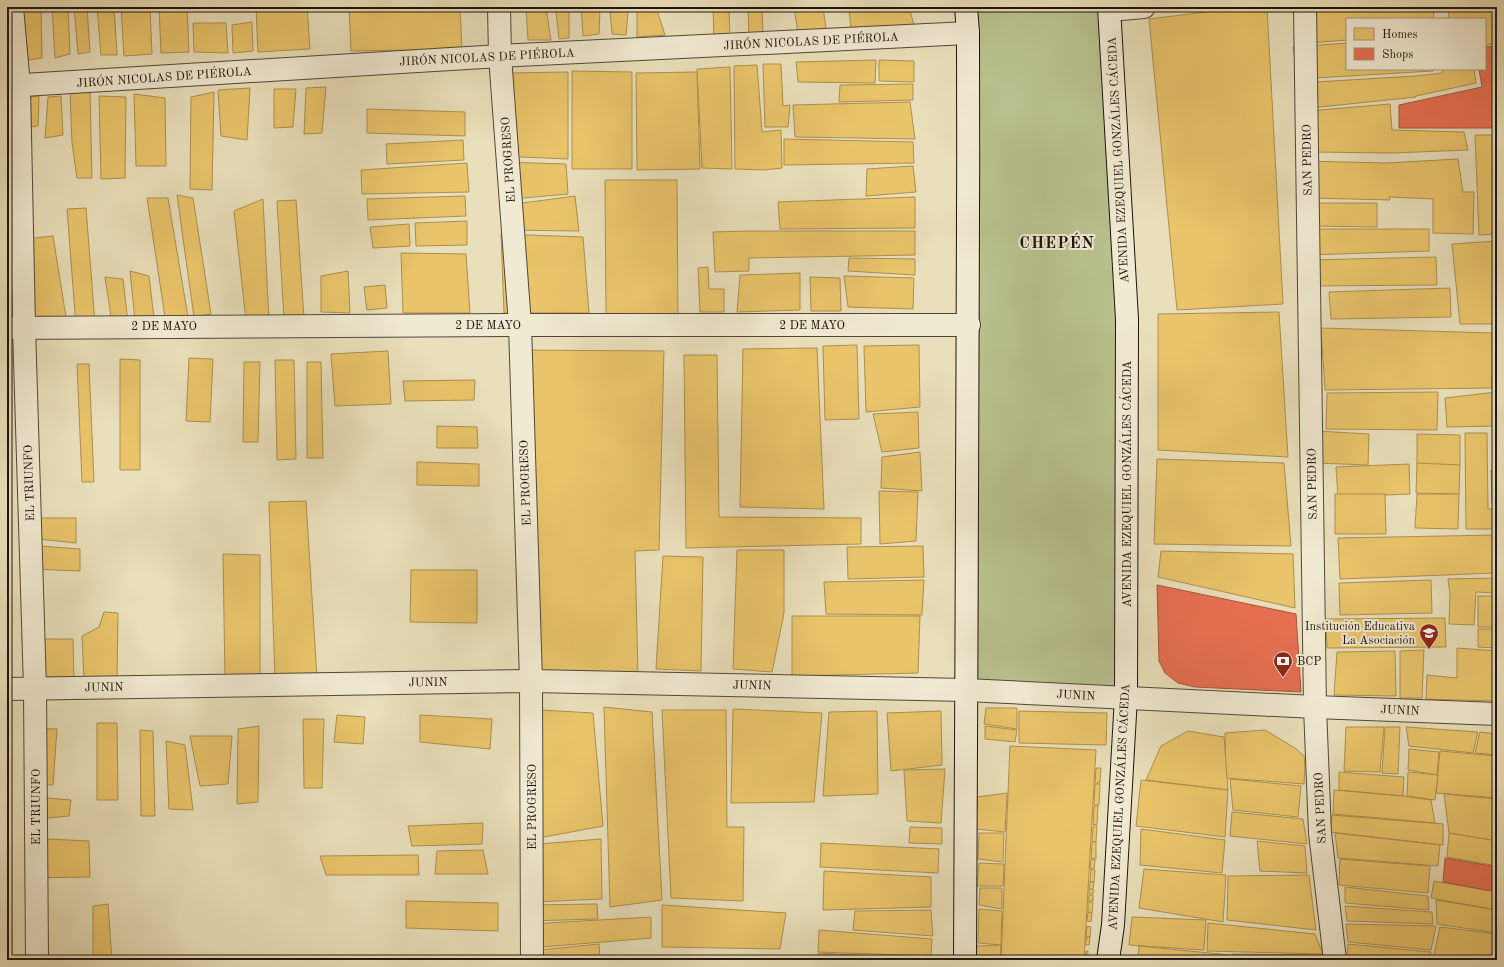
<svg xmlns="http://www.w3.org/2000/svg" width="1504" height="967" font-family="'Old Standard TT',serif">
<style>
.green{fill:#b8c18f;stroke:#6b6a4e}
.homes{fill:#e9c46a;stroke:#ac8f4e}
.shops{fill:#e76f51;stroke:#ab543d}
.lines{fill:none;stroke-linecap:round;stroke-linejoin:round}
.minor-casing{stroke:#514738;stroke-width:24}
.tertiary-casing{stroke:#514738;stroke-width:24}
.secondary-casing{stroke:#1e140d;stroke-width:24}
.minor{stroke:#f1ead2;stroke-width:22}
.tertiary{stroke:#f1ead2;stroke-width:22}
.secondary{stroke:#f1ead2;stroke-width:22}
.labels{text-anchor:middle;stroke-width:4;stroke-linejoin:round;paint-order:stroke}
.street-label{font-size:12px;fill:#1e140d;stroke:#f1ead2}
.poi-label{font-size:12px;fill:#1e140d;stroke:#f1ead2;text-anchor:end}
.district-label{font-size:16px;font-weight:bold;letter-spacing:1px;fill:#1e140d;stroke:#f1ead2}
</style>
<rect width="100%" height="100%" fill="#e9dfba"/>
<filter id="stains"><feTurbulence type="fractalNoise" baseFrequency=".005" numOctaves="4"/><feColorMatrix values="0 0 0 0 .2 0 0 0 0 .09 0 0 0 0 .02 0 0 0 .5 -.17"/></filter>
<radialGradient id="worn" r=".72"><stop offset=".6" stop-color="#630" stop-opacity="0"/><stop offset="1" stop-color="#630" stop-opacity=".3"/></radialGradient>
<path class="green" d="M966,7h143l17,690 -160,-7z"/>
<g class="homes">
<path d="M8,7h33l1,51 -31,5z"/>
<path d="M52,7h16l2,47 -15,4z"/>
<path d="M74,7h13l3,45 -12,2z"/>
<path d="M97,7h17l3,48h-16z"/>
<path d="M121,7h29l2,47 -28,2z"/>
<path d="M159,7h28l2,45 -28,1z"/>
<path d="M256,7h51l3,42 -52,3z"/>
<path d="M349,7h111l2,42 -111,2z"/>
<path d="M526,7l20,1 5,32h-23z"/>
<path d="M569,7v31l-10,1 -3,-28z"/>
<path d="M581,7h19l-1,27 -16,2z"/>
<path d="M637,7h19l9,28 -28,2z"/>
<path d="M713,7h16l1,34h-16z"/>
<path d="M748,7h14l1,29h-14z"/>
<path d="M794,7h29l4,29 -28,4z"/>
<path d="M849,7h60l7,25 -65,-2z"/>
<path d="M1246,7h21l16,297 -106,6 -28,-291z"/>
<path d="M1295,7h138l1,12h-87v21l-50,4z"/>
<path d="M1448,7h49v36l-12,2v-26h-36z"/>
<path d="M628,11l-2,24 -14,-1 -2,-22z"/>
<path d="M252,22l1,29 -20,2 -1,-28z"/>
<path d="M193,23h33l2,30 -34,-1z"/>
<path d="M1347,43v26h86v2l-135,8 -5,-32z"/>
<path d="M876,60l-1,23 -77,-1 -2,-20z"/>
<path d="M879,60l35,1v21l-35,-1z"/>
<path d="M763,64h18l2,42 7,-1 -2,22h-23z"/>
<path d="M757,65l5,67 19,-2 1,38 -18,2 -29,-1 -1,-103z"/>
<path d="M730,67l2,102 -30,-1 -5,-99z"/>
<path d="M1443,69h31l2,14 -60,13v1l-115,12 -2,-26 116,-7 28,-3z"/>
<path d="M572,71l60,1v97h-60z"/>
<path d="M568,72v87l-69,-3 6,-83z"/>
<path d="M697,72l3,97 -63,1 -1,-97z"/>
<path d="M913,84v16l-74,2 1,-17z"/>
<path d="M326,87l-4,46 -18,1 2,-46z"/>
<path d="M250,88l-3,52 -26,-4 -3,-46z"/>
<path d="M274,89h22l-3,38 -19,1z"/>
<path d="M70,91l20,2 2,85h-15l-5,-35z"/>
<path d="M214,92l-2,98 -22,-1 1,-92z"/>
<path d="M134,94l31,4 1,68h-30z"/>
<path d="M39,96l-1,30 -22,3 -2,-30z"/>
<path d="M61,96l2,39 -18,3 3,-41z"/>
<path d="M99,96l27,1 -1,81 -24,1z"/>
<path d="M910,102l5,37 -120,-2 -2,-32z"/>
<path d="M1390,104l2,26 72,2 4,18 -75,3 -82,-1 -3,-41z"/>
<path d="M367,109l98,3v24l-98,-3z"/>
<path d="M1475,135h22v99l-18,1z"/>
<path d="M784,139l129,3 1,21 -130,2z"/>
<path d="M463,140l1,20 -77,4 -1,-20z"/>
<path d="M1458,159l5,33h11l-1,42 -40,-1v-34l-44,-2 1,3 -78,-2 -9,-37 83,2z"/>
<path d="M501,162l65,2 2,30 -66,6z"/>
<path d="M467,163l2,29 -107,2 -1,-24z"/>
<path d="M913,166l3,26 -50,4 1,-27z"/>
<path d="M605,180h72l1,137h-72z"/>
<path d="M177,195l16,3 18,116 -17,3z"/>
<path d="M465,196l1,20 -98,4 -1,-21z"/>
<path d="M575,196l4,35 -74,-1 -5,-24z"/>
<path d="M915,197v31l-135,1 -2,-27z"/>
<path d="M147,198h21l20,119h-23z"/>
<path d="M263,199l6,122h-23l-12,-110z"/>
<path d="M296,200l8,118 -20,1 -7,-118z"/>
<path d="M1313,203h64v24l-64,-1z"/>
<path d="M86,208l9,116 -19,2 -9,-117z"/>
<path d="M467,221v24l-51,1 -1,-23z"/>
<path d="M409,224l1,22 -37,2 -3,-21z"/>
<path d="M1308,229h121v22l-123,4z"/>
<path d="M748,231h167v24l-166,3v13l-34,1 -2,-40z"/>
<path d="M501,234l82,3 6,76h-85z"/>
<path d="M53,236l13,81 -45,4 -4,-81z"/>
<path d="M1497,241v83h-37l-8,-80z"/>
<path d="M401,253l65,1 4,59h-67z"/>
<path d="M1436,257l1,28 -127,1 -2,-26z"/>
<path d="M849,258l66,1v16l-67,-4z"/>
<path d="M708,267l1,22h15v23h-24l-2,-44z"/>
<path d="M130,271l19,5 5,42 -19,2z"/>
<path d="M348,271l2,42 -29,-1v-36z"/>
<path d="M800,273v37l-63,2 3,-37z"/>
<path d="M844,276l70,2 -1,31 -65,-2z"/>
<path d="M105,277l18,2 5,44h-16z"/>
<path d="M810,277l30,1 1,33h-30z"/>
<path d="M385,285l2,23 -20,2 -3,-23z"/>
<path d="M1450,288l1,29 -120,2 -2,-27z"/>
<path d="M1279,312l9,145 -130,-7v-136z"/>
<path d="M1321,328l172,5 -1,55 -167,2z"/>
<path d="M857,345l2,74 -34,1 -2,-74z"/>
<path d="M919,345l1,62 -54,5 -2,-66z"/>
<path d="M817,348l7,161 -84,-2 3,-158z"/>
<path d="M516,350l148,1 -5,199 -24,1 3,124 -110,1z"/>
<path d="M388,351l3,53 -56,2 -4,-52z"/>
<path d="M684,355h33l2,162 142,1v26l-175,4z"/>
<path d="M189,358l24,1 -3,63 -24,-1z"/>
<path d="M120,359l20,1v110h-20z"/>
<path d="M275,360h19l2,99 -19,1z"/>
<path d="M244,362h16l-2,80h-15z"/>
<path d="M307,362h14l2,96h-16z"/>
<path d="M77,364h12l5,118h-12z"/>
<path d="M475,380l-1,20 -69,1 -2,-20z"/>
<path d="M1438,392l-1,38 -111,-1 1,-36z"/>
<path d="M1497,392v34l-50,1 -2,-29z"/>
<path d="M918,412l1,36 -37,4 -9,-38z"/>
<path d="M437,426l40,1 1,21h-41z"/>
<rect x="1494" y="429" width="3" height="36"/>
<path d="M1316,431l53,3 -1,31 -53,-2z"/>
<path d="M1465,433h22l1,76h9v20h-31z"/>
<path d="M1417,434l43,1v30h-43z"/>
<path d="M920,452l2,39 -41,-3 1,-31z"/>
<path d="M1157,459l127,4 7,83 -137,-2z"/>
<path d="M417,462l62,2v22l-62,-1z"/>
<path d="M1417,463l43,2 -1,29 -43,-1z"/>
<path d="M1409,464l1,30 -72,3 -2,-30z"/>
<path d="M1491,470h6v33h-5z"/>
<path d="M879,491l39,1 -2,49 -36,3z"/>
<path d="M1335,494h50l1,40h-51z"/>
<path d="M1417,494h42l-1,35 -43,-1z"/>
<path d="M306,501l11,177 -42,1 -6,-177z"/>
<path d="M35,518h41v25l-38,-4z"/>
<path d="M1497,535v38l-157,6 -2,-41z"/>
<path d="M26,545l54,4v22l-51,-2z"/>
<path d="M923,546l1,31 -76,2 -1,-32z"/>
<path d="M737,550h47v63l-12,59 -39,-3z"/>
<path d="M1161,551l132,3 2,54 -137,-31z"/>
<path d="M223,554l37,1v126h-35z"/>
<path d="M663,556l40,1 -2,114 -45,-2z"/>
<path d="M411,570h66v53l-67,-1z"/>
<path d="M1497,578v15l-21,-1 -2,33 -25,-1 1,-30 -2,-15z"/>
<path d="M924,580l-2,35 -96,-1 -2,-32z"/>
<path d="M1431,580l1,33 -92,2 -1,-32z"/>
<rect x="1478" y="596" width="19" height="31"/>
<path d="M104,612l14,1 -1,67 -33,1 -2,-45 17,-9z"/>
<path d="M792,616h128l-2,57 -126,3z"/>
<path d="M1445,618l1,29 -119,1 -1,-29z"/>
<path d="M1478,629h19v19l-19,-1z"/>
<path d="M39,639h34l1,42h-32z"/>
<path d="M1457,648l40,3v50l-71,-2 1,-24 30,3z"/>
<path d="M1424,650l-2,48h-22v-47z"/>
<path d="M1395,651l1,45 -62,-1 3,-43z"/>
<path d="M604,707l48,5 10,188 -52,7z"/>
<path d="M986,708h31v21l-33,-5z"/>
<path d="M523,709l70,4 10,113 -75,14z"/>
<path d="M733,709l89,4 -8,89 -83,1z"/>
<path d="M662,710h64l1,117h17l-1,74 -72,-3z"/>
<path d="M877,711l1,83 -55,2 6,-84z"/>
<path d="M941,711l1,54 -51,6 -4,-58z"/>
<path d="M1019,711l88,2 -1,32 -87,-2z"/>
<path d="M337,715l28,2 -2,27 -29,-2z"/>
<path d="M420,715l72,4 -2,30 -70,-7z"/>
<path d="M303,719h21l-2,69h-18z"/>
<path d="M97,723h20l1,77h-21z"/>
<path d="M259,726l-1,76 -21,2 1,-75z"/>
<path d="M985,726l32,4 -2,12 -30,-3z"/>
<path d="M1346,727h38l-4,45 -36,-1z"/>
<path d="M1385,727h15l-2,47 -16,-1z"/>
<path d="M1406,727l72,5 -5,21 -64,-7z"/>
<path d="M28,728l29,1 -4,56h-24z"/>
<path d="M140,730l13,1 2,85h-14z"/>
<path d="M1265,730l30,18 9,8 1,10 -1,18 -78,-6 -1,-45z"/>
<path d="M1188,731l36,6 4,53 -82,-10 15,-34z"/>
<path d="M1480,732l17,2v21l-22,-2z"/>
<path d="M190,736h42l-4,48 -28,2z"/>
<path d="M166,741l19,4 8,65 -24,-1z"/>
<path d="M1010,746l86,4 -12,210h-83z"/>
<path d="M1409,749l30,3 -2,23 -29,-5z"/>
<path d="M1440,751l57,5v42l-61,-5z"/>
<path d="M1096,768h5l-1,15h-5z"/>
<path d="M945,769l-4,54 -34,-2 -3,-51z"/>
<path d="M1339,772l65,5 -1,19 -64,-6z"/>
<path d="M1408,772l30,3 -3,25 -28,-4z"/>
<path d="M1230,779l71,7 -3,31 -65,-7z"/>
<path d="M1141,780l87,10 -3,47 -89,-11z"/>
<path d="M1095,784h5l-1,21h-5z"/>
<path d="M1334,790l69,6 28,4 4,23 -102,-9z"/>
<path d="M1007,793l-2,39 -29,-3 1,-32z"/>
<path d="M1444,794l53,5v42l-48,-8z"/>
<path d="M36,797l35,3 -2,16 -33,3z"/>
<path d="M1094,806h4l-1,18 -4,1z"/>
<path d="M1232,812l71,7 4,25 -77,-8z"/>
<path d="M1332,815l111,9v21l-113,-13z"/>
<path d="M483,823l-1,21 -70,2 -4,-20z"/>
<path d="M1097,825l-1,17 -4,-1 1,-14z"/>
<path d="M910,827l32,1v16l-33,-1z"/>
<path d="M1141,829l84,11 -3,33 -82,-8z"/>
<path d="M979,833h25l-1,29 -25,-3z"/>
<path d="M1335,833l105,12 -2,21 -100,-8z"/>
<path d="M1449,833l48,8v25l-50,-9z"/>
<path d="M27,838l62,3 1,36 -63,1z"/>
<path d="M601,839l1,60 -69,3 -7,-57z"/>
<path d="M1257,841l48,5 2,27 -47,-2z"/>
<path d="M1092,842h4v17l-5,-1z"/>
<path d="M821,843l118,6 -1,24 -118,-6z"/>
<path d="M483,850l5,24h-53l2,-23z"/>
<path d="M418,855l1,20h-93l-6,-19z"/>
<path d="M1091,859l4,1 -1,9h-4z"/>
<path d="M1340,859l90,7 -2,27 -89,-8z"/>
<path d="M979,863l25,1 -1,22h-26z"/>
<path d="M1091,869l4,1 -1,12h-4z"/>
<path d="M1144,869l82,6 -3,47 -84,-14z"/>
<path d="M824,871l107,6v30l-108,3z"/>
<path d="M1309,875l7,55 -89,-10 1,-44z"/>
<path d="M1434,881l63,11v18l-66,-12z"/>
<path d="M1090,882h4l-1,7h-4z"/>
<path d="M1345,887l83,9 1,14 -84,-7z"/>
<path d="M980,888h22v21l-23,-4z"/>
<path d="M1089,889l5,1 -1,4h-4z"/>
<path d="M1089,895h4v6h-5z"/>
<path d="M1436,900l61,10v23l-60,-9z"/>
<path d="M406,901l92,2v28l-92,-3z"/>
<path d="M1088,902h5l-1,11 -4,-1z"/>
<path d="M108,904l4,56h-19v-54z"/>
<path d="M597,904l1,15 -71,2v-16z"/>
<path d="M662,905l124,8 -6,36 -118,-2z"/>
<path d="M1345,906l87,6 1,12 -86,-3z"/>
<path d="M979,909l23,2 -1,34 -23,-2z"/>
<path d="M931,910l2,26 -80,-6 2,-19z"/>
<path d="M1088,912l4,1 -1,9 -4,-1z"/>
<path d="M651,917v21l-121,10v-24z"/>
<path d="M1132,917l74,3 -2,30 -75,-5z"/>
<path d="M1208,923l107,11 8,20 -116,-3z"/>
<path d="M1346,924l90,2 -5,24 -83,-8z"/>
<path d="M1087,926l4,1 -1,10h-4z"/>
<path d="M1440,927l57,7v26h-64z"/>
<path d="M819,930l113,9 -1,17 -113,-4z"/>
<path d="M1087,937h3l-1,8h-4z"/>
<path d="M599,944l1,16h-69l-1,-9z"/>
<path d="M1348,944l83,8 -2,8h-82z"/>
<path d="M1001,945l-1,15h-24l1,-14z"/>
<path d="M1139,946l91,9 -1,5h-91z"/>
<path d="M1086,951h2l-1,8h-2z"/>
<path d="M818,953l114,6v1h-114z"/>
<path d="M1232,954l91,1 1,5h-92z"/>
</g>
<g class="shops">
<path d="M1497,46v82h-98v-23l83,-18 -3,-18h6v-22z"/>
<path d="M1157,585l139,29 5,78 -106,-5 -17,-4 -13,-10 -6,-12z"/>
<path d="M1445,858l52,9v25l-54,-10z"/>
</g>
<g class="lines">
<defs>
<g id="minor">
<path d="M12,7l7,79 5,241 11,361 2,272"/>
<path d="M499,7l1,49 20,269 11,356 1,279"/>
<path d="M1110,10l34,-3"/>
<path d="M7,86l493,-30 468,-23"/>
<path d="M7,328l513,-3h449"/>
<path d="M7,689l524,-8 435,9 349,17 182,7"/>
</g>
<path id="tertiary" d="M1305,7l10,700 5,126 15,127"/>
<g id="secondary">
<path d="M965,960c1,-309 4,-618 3,-927l-2,-26"/>
<path d="M1108,960l5,-35 13,-228 1,-378 -18,-312"/>
</g>
</defs>
<use href="#minor" class="minor-casing"/>
<use href="#tertiary" class="tertiary-casing"/>
<use href="#secondary" class="secondary-casing"/>
<use href="#minor" class="minor"/>
<use href="#tertiary" class="tertiary"/>
<use href="#secondary" class="secondary"/>
</g>
<defs>
<symbol id="school-pin" viewBox="-11 -11 22 30"><path d="M0 17L-7.5 6A9.5 9.5 0 1 1 7.5 6Z" fill="#8f2418" stroke="#f1ead2"/><path d="M0-5L7-2L0 1L-7-2ZM-4 1L0 2.5L4 1V4Q0 6-4 4Z" fill="#fff"/></symbol>
<symbol id="bank-pin" viewBox="-11 -11 22 30"><path d="M0 17L-7.5 6A9.5 9.5 0 1 1 7.5 6Z" fill="#8f2418" stroke="#f1ead2"/><path d="M-6-4H6V4H-6ZM0-2.3a2.3 2.3 0 1 0 0 4.6a2.3 2.3 0 1 0 0-4.6Z" fill="#fff"/></symbol>
</defs>
<g fill-rule="evenodd">
<use href="#school-pin" x="1418" y="622" width="22" height="30"/>
<use href="#bank-pin" x="1272" y="650" width="22" height="30"/>
</g>
<g class="labels">
<g class="street-label">
<text transform="translate(811 41) rotate(-3)" y="4">JIRÓN NICOLAS DE PIÉROLA</text>
<text transform="translate(487 57) rotate(-3)" y="4">JIRÓN NICOLAS DE PIÉROLA</text>
<text transform="translate(164 77) rotate(-4)" y="4">JIRÓN NICOLAS DE PIÉROLA</text>
<text transform="translate(508 160) rotate(-94)" y="4">EL PROGRESO</text>
<text transform="translate(1118 160) rotate(-93)" y="4">AVENIDA EZEQUIEL GONZÁLES CÁCEDA</text>
<text transform="translate(1307 160) rotate(-91)" y="4">SAN PEDRO</text>
<text x="488" y="329">2 DE MAYO</text>
<text x="812" y="329">2 DE MAYO</text>
<text x="164" y="330">2 DE MAYO</text>
<text transform="translate(29 483) rotate(-92)" y="4">EL TRIUNFO</text>
<text transform="translate(525 483) rotate(-92)" y="4">EL PROGRESO</text>
<text transform="translate(1127 484) rotate(-90)" y="4">AVENIDA EZEQUIEL GONZÁLES CÁCEDA</text>
<text transform="translate(1312 484) rotate(-91)" y="4">SAN PEDRO</text>
<text transform="translate(428 682) rotate(-1)" y="4">JUNIN</text>
<text transform="translate(752 685) rotate(1)" y="4">JUNIN</text>
<text transform="translate(104 687) rotate(-1)" y="4">JUNIN</text>
<text transform="translate(1076 695) rotate(3)" y="4">JUNIN</text>
<text transform="translate(1400 710) rotate(2)" y="4">JUNIN</text>
<text transform="translate(36 807) rotate(-90)" y="4">EL TRIUNFO</text>
<text transform="translate(532 807) rotate(-90)" y="4">EL PROGRESO</text>
<text transform="translate(1119 807) rotate(-87)" y="4">AVENIDA EZEQUIEL GONZÁLES CÁCEDA</text>
<text transform="translate(1320 808) rotate(-93)" y="4">SAN PEDRO</text>
</g>
<g class="poi-label">
<text x="1415" y="630">Institución Educativa<tspan x="1415" dy="14">La Asociación</tspan></text>
<text x="1297" y="665" text-anchor="start">BCP</text>
</g>
<g class="district-label">
<text x="1057" y="248">CHEPÉN</text>
</g>
</g>
<rect width="1504" height="967" fill="none" stroke="#e9dfba" stroke-width="24"/>
<rect x="8" y="8" width="1488" height="951" fill="none" stroke="#1e140d" stroke-width="2"/>
<rect x="12" y="12" width="1480" height="943" fill="none" stroke="#1e140d"/>
<rect x="1346" y="18" width="140" height="52" fill="#f1ead2" stroke="#9d9483"/>
<rect x="1354" y="28" width="20" height="12" fill="#e9c46a" stroke="#9d9483"/>
<text x="1382" y="38" font-size="12" fill="#1e140d">Homes</text>
<rect x="1354" y="48" width="20" height="12" fill="#e76f51" stroke="#9d9483"/>
<text x="1382" y="58" font-size="12" fill="#1e140d">Shops</text>
<rect width="100%" height="100%" filter="url(#stains)"/>
<rect width="100%" height="100%" fill="url(#worn)"/>
</svg>
